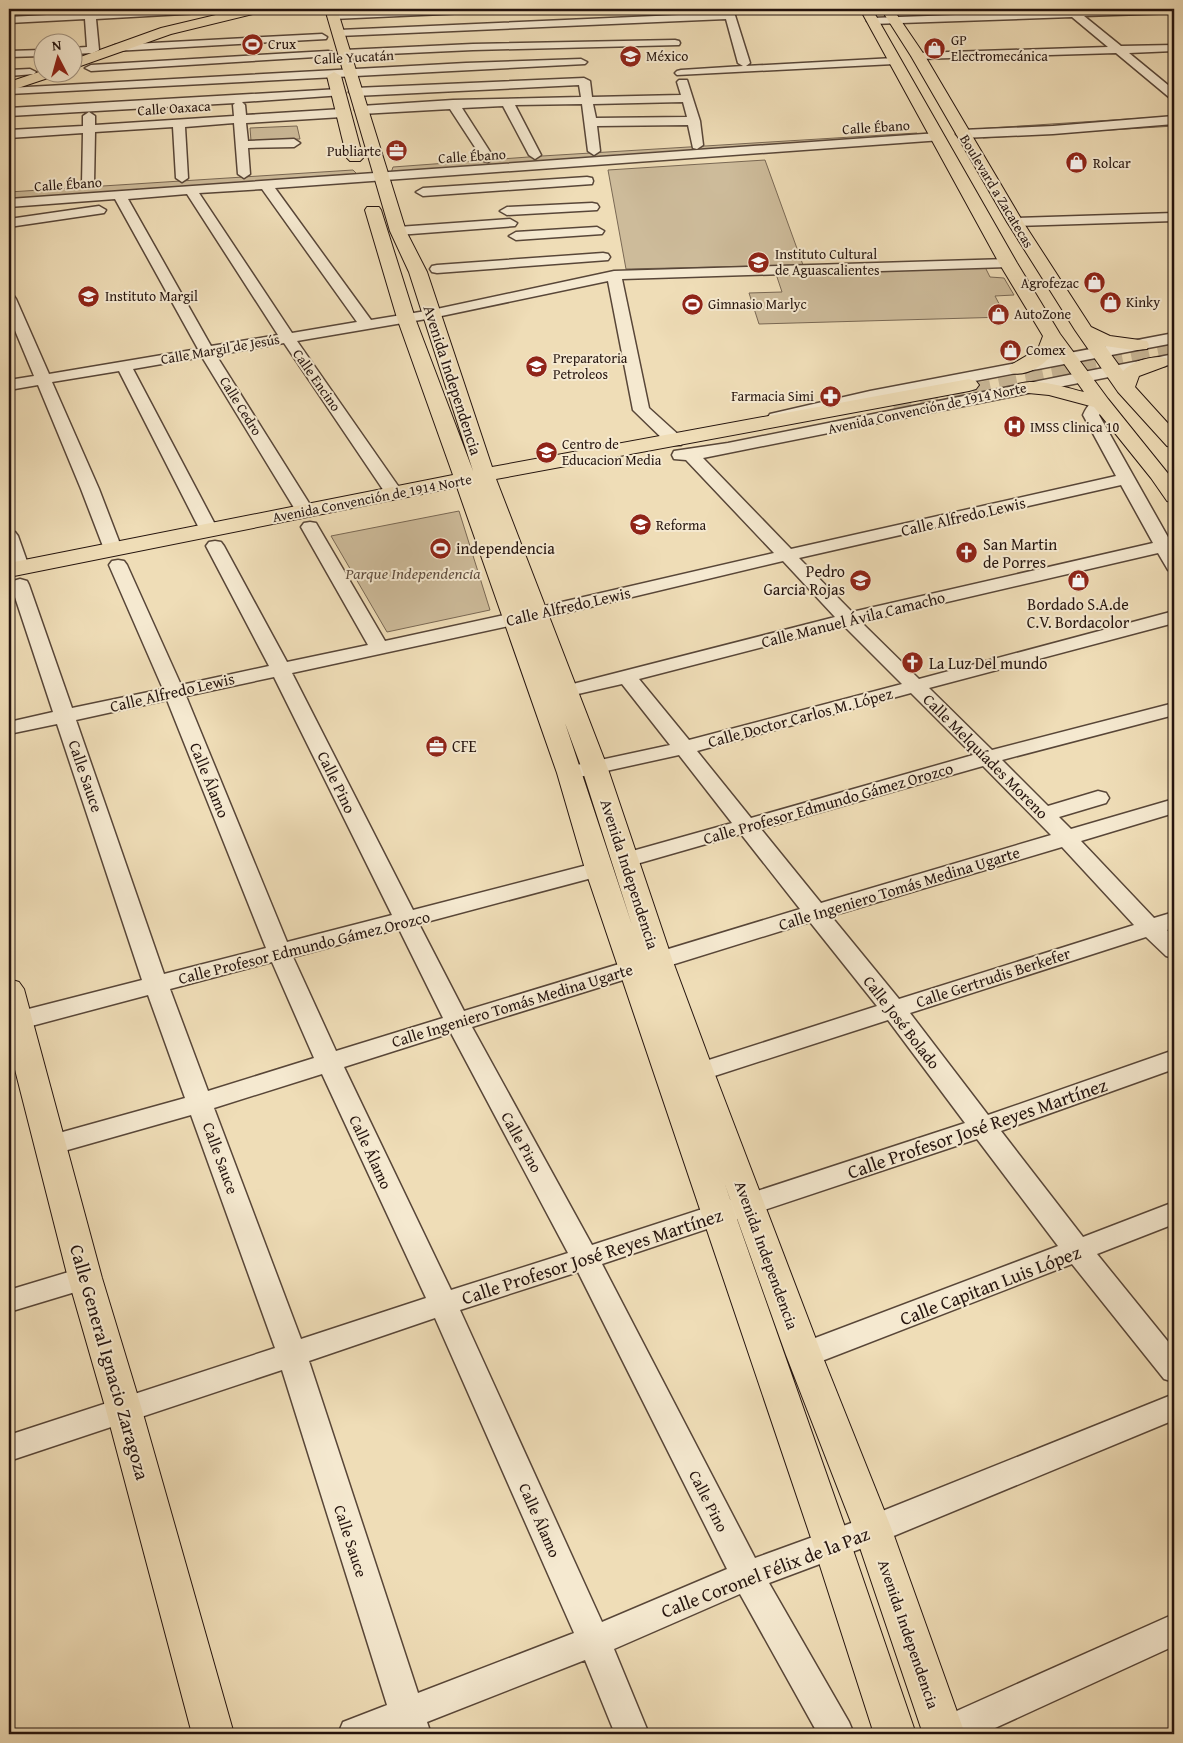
<svg xmlns="http://www.w3.org/2000/svg" width="1183" height="1743" font-family="'Gentium Book Plus',serif">
<style>
.green{fill:#cdbb9a;stroke:#796854}
.lines{fill:none;stroke-linecap:round;stroke-linejoin:round}
.major-tunnel{stroke:#c7b595;stroke-width:18;stroke-dasharray:18 9;stroke-linecap:butt}
.minor-casing{stroke:#584638;stroke-width:3}
.major-casing{stroke:#25140e;stroke-width:2}
.minor{fill:#f5e9d0;fill-rule:evenodd}
.major{fill:#efddb7;fill-rule:evenodd}
.labels{text-anchor:middle;stroke-width:4;stroke-linejoin:round;paint-order:stroke}
.far-poi-label{font-size:14px;fill:#25140e;stroke:#f5e9d0;text-anchor:start}
.far-street-label{font-size:14px;fill:#25140e;stroke:#f5e9d0}
.street-label{font-size:16px;fill:#25140e;stroke:#f5e9d0}
.poi-label{font-size:16px;fill:#25140e;stroke:#f5e9d0;text-anchor:start}
.park-label{font-size:16px;font-style:italic;fill:#604e3f;stroke:#f5e9d0}
.near-street-label{font-size:19px;fill:#25140e;stroke:#f5e9d0}
</style>
<rect width="100%" height="100%" fill="#efddb7"/>
<filter id="stains"><feTurbulence type="fractalNoise" baseFrequency=".004" numOctaves="4"/><feColorMatrix values="0 0 0 0 .2 0 0 0 0 .09 0 0 0 0 .02 0 0 0 .5 -.17"/></filter>
<radialGradient id="worn" r=".72"><stop offset=".6" stop-color="#630" stop-opacity="0"/><stop offset="1" stop-color="#630" stop-opacity=".3"/></radialGradient>
<g class="green">
<path d="M1174,116v10l-191,12 -8,-9z"/>
<path d="M297,126l3,13 -49,2 -1,-13z"/>
<path d="M917,133l3,3 -529,37 2,-6 149,-11z"/>
<path d="M765,160l38,105 -177,4 -18,-99z"/>
<path d="M353,170l7,7 -351,25v-10z"/>
<path d="M985,267l5,10 14,1 10,17 -19,1 11,21 -247,7 -10,-31 33,-1 -6,-18z"/>
<path d="M459,511l31,99 -103,22 -56,-96z"/>
</g>
<g class="lines">
<path class="major-tunnel" d="M894,409l280,-58"/>
<defs>
<g id="minor">
<path d="M85,9h10l1,3 67,-3h60l-5,3 -122,7 3,31 -6,3 -21,1v-6l15,-1 -2,-28 -76,4v-6l76,-4z"/>
<path d="M423,9h70l-5,3 -155,7 -5,-3 5,-3z"/>
<path d="M723,9h10l17,54 -4,3 148,-8 6,3 -6,3 -217,11 -2,-2 2,-2 4,-1 62,-4 -5,-3 -12,-44 -387,17 -5,-3 5,-3 385,-17z"/>
<path d="M1064,9h110v4l-90,3 37,30 53,-1v6l-45,2 45,37v9l-4,-1 -54,-45 -198,6 -6,-3 6,-3 190,-6 -36,-30 -200,7 -5,-3 5,-3 193,-7z"/>
<path d="M322,34l5,3 -1,2 -211,12 -6,-3 6,-3z"/>
<path d="M675,40l4,1 1,2 -1,2 -206,5 -129,6 -6,-3 6,-3 129,-6z"/>
<path d="M42,50v6l-33,1v-6z"/>
<path d="M328,51l4,1 2,2 -2,2 -241,15 -6,-3 6,-3z"/>
<path d="M581,59l6,3 -2,2 -576,30v-6l457,-25z"/>
<path d="M30,69l6,3 -2,2 -25,2v-6z"/>
<path d="M584,78l6,3 2,16 89,-2 -4,-13 2,-2h8l13,41 3,24 -6,4 -4,-1 -5,-23 -91,1 3,25 -6,4 -6,-4 -6,-47 -67,1 26,50 -6,4 -6,-4 -26,-49 -41,2 32,50 -6,4 -4,-1 -34,-52 -89,5 -6,-4 6,-4 92,-6 128,-3 -2,-12 -224,11 -6,-4 6,-4zM683,102l4,15 -91,1 -3,-14z"/>
<path d="M339,89l4,2 2,2 -2,2 -101,7 3,3 1,10 96,-6 6,4 -6,4 -96,6 2,18 46,-2 6,4 -6,4 -46,1 2,26 -6,4 -6,-4 -4,-51 -49,4 3,51 -6,4 -6,-4 -3,-51 -78,5 -1,52 -6,4 -6,-4 1,-51 -74,5v-8l74,-4v-10l6,-4 6,4v9l139,-9 -1,-11 2,-2 -226,13v-8z"/>
<path d="M1174,116v8l-121,10 -91,4 -6,-4 6,-4 91,-4z"/>
<path d="M938,133l6,4 -2,3 -667,48 96,132 61,-10 182,-39 394,-12 7,4 -7,4 -386,12 27,129 32,29 2,4 -2,4h-12l-36,-35 -25,-129 -176,37 -135,23 106,152 -3,4 -6,1 -6,-1 -104,-154 -68,12 98,156 -3,4 -6,1 -6,-1 -3,-4 -94,-154 -69,12 85,161 -3,4 -6,1 -6,-1 -3,-4 -81,-159 -67,11 47,107 23,60 -3,4 -6,1 -6,-1 -3,-4 -23,-60 -43,-104 -29,5v-10l25,-4 -25,-60v-21l5,1 2,3 33,75 149,-25 -83,-150 -106,8v-8zM262,189l95,133 -65,11 -93,-140zM187,194l91,141 -67,11 -83,-147z"/>
<path d="M587,177l5,1 1,3 -1,3 -169,12 -7,-4 7,-4z"/>
<path d="M592,203l5,1 2,3 -2,3 -90,5 -7,-4 7,-4z"/>
<path d="M99,206l7,4 -2,3 -95,14v-8z"/>
<path d="M1174,213v8l-159,5 -7,-4 7,-4z"/>
<path d="M510,219l7,4 -2,3 -117,9 -7,-4 7,-4z"/>
<path d="M597,227l7,4 -2,3 -86,6 -7,-4 7,-4z"/>
<path d="M603,253l5,1 2,3 -2,3 -171,13 -5,-1 -2,-3 2,-3 5,-1z"/>
<path d="M1174,333v10l-304,58 -94,21 -6,-2 -2,-3 2,-3 100,-23z"/>
<path d="M1174,354v10l-471,94 88,91 325,-73 -33,-61c5,-11 11,-18 24,-15l2,3 -10,12 74,131 1,25 -6,-1 -10,-17 -297,69 58,57 255,-68v12l-245,65 63,62 182,-47v12l-172,45 46,46 50,-15 8,2 3,5 -3,5 -47,14 12,12 103,-30v14l-93,28 73,77 20,-6v16l-7,2 7,7v21l-8,-2 -20,-19 -236,76 78,102 186,-65v19l-173,62 82,106 91,-35v22l-77,30 77,95v33l-10,-3 -92,-115 -258,100 -10,3 -10,-3 -5,-9 5,-9 264,-100 -81,-107 -375,125 153,294 110,-40 309,-124v26l-290,120 -115,43 80,139 5,12h-36l-78,-140 -126,55 35,85h-34l-30,-74 -158,62 4,12h-93l5,-12 44,-17 -105,-335 -273,91v-26l266,-87 -84,-233 -141,40 -9,-3 -4,-7 4,-7 144,-40 -37,-103 -139,37v-18l133,-34 -85,-256 -48,10v-12l44,-10 -42,-127 2,-4 7,-2 7,2 2,4 43,123 91,-19 -54,-124 3,-4 6,-1 6,1 3,4 54,120 88,-19 -63,-120 3,-4 6,-1 6,1 3,4 63,116 81,-17 -67,-118 3,-4 6,-1 6,1 69,118 151,-33 238,-55 -88,-93 -12,-1 -2,-4 2,-4 54,-8zM1121,485l32,58 -301,69 -53,-54zM783,561l52,56 -270,69 -25,5 -3,4 3,4 7,2 75,-17 48,61 -107,23 -4,5 4,5 7,1 109,-24 53,68 -114,32 -3,5 3,5 8,2 115,-33 59,75 -336,102 -45,-87 188,-50 3,-5 -3,-5 -8,-2 -186,48 -121,-237 244,-53zM844,626l58,58 -213,56 -50,-61zM274,677l118,238 -105,27 -101,-246zM911,693l62,62 -222,63 -54,-67zM167,700l99,248 -102,26 -88,-254zM983,766l68,69 -230,68 -60,-74zM1062,847l72,78 -235,74 -68,-83zM810,922l67,84 -187,60 -4,6 4,6 9,3 189,-61 77,103 -373,122 -120,-218zM399,929l44,89 -107,33 -43,-94zM272,962l42,96 -106,33 -38,-102zM451,1033l117,220 -117,37 -107,-223zM322,1074l104,224 -125,41 -87,-231zM578,1272l149,297 -125,53 -142,-312zM435,1318l139,315 -156,60 -109,-332z"/>
<path d="M9,531l6,1 3,4 11,31 -3,4 -6,1 -6,-1c-8,-11 -6,-28 -5,-40z"/>
<path d="M85,1267l10,3 4,8 -4,8 -86,26v-22z"/>
<path d="M1174,1614v32l-192,88h-55l5,-12z"/>
</g>
<g id="major">
<path d="M241,9h21l-1,3 -90,22 -99,35v-9l89,-32z"/>
<path d="M325,9h12l69,222 21,41 65,195 477,-88 7,2 3,4 -3,4 -7,2 -473,88 112,290 64,190 42,113 108,283 70,175 73,204h-42l-69,-204 -68,-175 -62,-173 127,362 65,190h-42l-61,-190 -228,-675 -28,-96 -100,-286 -448,90v-14l444,-88 -56,-157 -32,-108 2,-3h12l2,3 34,108 58,153 -64,-199 -19,-41zM565,723l17,46 50,156z"/>
<path d="M860,9h12l145,254 43,71 48,65 66,82v22l-7,-2 -16,-23 -57,-71 -45,-12 -31,-3 -3,-4 3,-4c22,-6 45,3 66,8l-29,-41c-9,13 -28,26 -44,22l-2,-4 2,-4 27,-16 5,-13 -44,-73z"/>
<path d="M881,9h12l32,47 98,166 68,105 19,9 37,5 2,4 -2,4 -14,1 -28,-4 18,25c9,-10 30,-16 43,-13l2,4 -2,4 -27,10 -4,11 39,43v18l-7,-2 -49,-54 -43,-62 -68,-108 -96,-166z"/>
<path d="M42,71v1h17l-2,3 -48,16v-9z"/>
<path d="M334,72l7,4 22,82 -3,3h-10l-3,-3 -20,-82z"/>
<path d="M9,979l10,3 5,7 78,289 40,132 92,324h-42l-86,-324 -38,-132 -59,-232z"/>
</g>
</defs>
<use href="#minor" class="minor-casing"/>
<use href="#major" class="major-casing"/>
<use href="#minor" class="minor"/>
<use href="#major" class="major"/>
</g>
<defs>
<symbol id="stadium-disc" viewBox="-11 -11 22 22"><circle r="9.5" fill="#8f2418" stroke="#f5e9d0"/><path d="M0-5a6.5 5 0 1 0 0 10a6.5 5 0 1 0 0-10ZM-3.5-1.8h7v3.6h-7Z" fill="#fff"/></symbol>
<symbol id="shop-disc" viewBox="-11 -11 22 22"><circle r="9.5" fill="#8f2418" stroke="#f5e9d0"/><path d="M-5-2.5h2.3a2.7 3.5 0 0 1 5.4 0H5L5.5 6h-11ZM-1.5-2.5h3a1.5 2.3 0 0 0-3 0Z" fill="#fff"/></symbol>
<symbol id="school-disc" viewBox="-11 -11 22 22"><circle r="9.5" fill="#8f2418" stroke="#f5e9d0"/><path d="M0-5L7-2L0 1L-7-2ZM-4 1L0 2.5L4 1V4Q0 6-4 4Z" fill="#fff"/></symbol>
<symbol id="office-disc" viewBox="-11 -11 22 22"><circle r="9.5" fill="#8f2418" stroke="#f5e9d0"/><path d="M-6-3h4V-5.5h4V-3h4V5H-6ZM-1-4.5V-3h2v-1.5ZM-6 0V1H6V0Z" fill="#fff"/></symbol>
<symbol id="university-disc" viewBox="-11 -11 22 22"><circle r="9.5" fill="#8f2418" stroke="#f5e9d0"/><path d="M0-5L7-2L0 1L-7-2ZM-4 1L0 2.5L4 1V4Q0 6-4 4Z" fill="#fff"/></symbol>
<symbol id="pharmacy-disc" viewBox="-11 -11 22 22"><circle r="9.5" fill="#8f2418" stroke="#f5e9d0"/><path d="M-2-6h4v4h4v4h-4v4h-4v-4h-4v-4h4Z" fill="#fff"/></symbol>
<symbol id="hospital-disc" viewBox="-11 -11 22 22"><circle r="9.5" fill="#8f2418" stroke="#f5e9d0"/><path d="M-5-5h3v3.5h4V-5h3V5h-3V1.5h-4V5h-3Z" fill="#fff"/></symbol>
<symbol id="church-disc" viewBox="-11 -11 22 22"><circle r="9.5" fill="#8f2418" stroke="#f5e9d0"/><path d="M-1.2-6h2.4v3.5h3.3v2.4h-3.3V6h-2.4V-.1h-3.3v-2.4h3.3Z" fill="#fff"/></symbol>
</defs>
<g fill-rule="evenodd">
<use href="#stadium-disc" x="240" y="32" width="25" height="25"/>
<use href="#shop-disc" x="922" y="36" width="25" height="25"/>
<use href="#school-disc" x="618" y="44" width="25" height="25"/>
<use href="#office-disc" x="384" y="138" width="25" height="25"/>
<use href="#shop-disc" x="1064" y="150" width="25" height="25"/>
<use href="#university-disc" x="746" y="250" width="25" height="25"/>
<use href="#shop-disc" x="1082" y="270" width="25" height="25"/>
<use href="#school-disc" x="76" y="284" width="25" height="25"/>
<use href="#shop-disc" x="1098" y="290" width="25" height="25"/>
<use href="#stadium-disc" x="680" y="292" width="25" height="25"/>
<use href="#shop-disc" x="986" y="302" width="25" height="25"/>
<use href="#shop-disc" x="998" y="338" width="25" height="25"/>
<use href="#school-disc" x="524" y="354" width="25" height="25"/>
<use href="#pharmacy-disc" x="818" y="384" width="25" height="25"/>
<use href="#hospital-disc" x="1002" y="414" width="25" height="25"/>
<use href="#university-disc" x="534" y="440" width="25" height="25"/>
<use href="#school-disc" x="628" y="512" width="25" height="25"/>
<use href="#stadium-disc" x="428" y="536" width="25" height="25"/>
<use href="#church-disc" x="954" y="540" width="25" height="25"/>
<use href="#school-disc" x="848" y="568" width="25" height="25"/>
<use href="#shop-disc" x="1066" y="568" width="25" height="25"/>
<use href="#church-disc" x="900" y="650" width="25" height="25"/>
<use href="#office-disc" x="424" y="734" width="25" height="25"/>
</g>
<g class="labels">
<g class="far-poi-label">
<text x="951" y="45">GP<tspan x="951" dy="16">Electromecánica</tspan></text>
<text x="268" y="49">Crux</text>
<text x="646" y="61">México</text>
<text x="381" y="156" text-anchor="end">Publiarte</text>
<text x="1093" y="168">Rolcar</text>
<text x="775" y="259">Instituto Cultural<tspan x="775" dy="16">de Aguascalientes</tspan></text>
<text x="1079" y="288" text-anchor="end">Agrofezac</text>
<text x="105" y="301">Instituto Margil</text>
<text x="1126" y="307">Kinky</text>
<text x="708" y="309">Gimnasio Marlyc</text>
<text x="1014" y="319">AutoZone</text>
<text x="1026" y="355">Comex</text>
<text x="553" y="363">Preparatoria<tspan x="553" dy="16">Petroleos</tspan></text>
<text x="814" y="401" text-anchor="end">Farmacia Simi</text>
<text x="1030" y="432">IMSS Clinica 10</text>
<text x="562" y="449">Centro de<tspan x="562" dy="16">Educacion Media</tspan></text>
<text x="656" y="530">Reforma</text>
</g>
<g class="far-street-label">
<text transform="translate(354 57) rotate(-3)" y="5">Calle Yucatán</text>
<text transform="translate(174 108) rotate(-4)" y="5">Calle Oaxaca</text>
<text transform="translate(876 127) rotate(-4)" y="5">Calle Ébano</text>
<text transform="translate(472 156) rotate(-4)" y="5">Calle Ébano</text>
<text transform="translate(68 184) rotate(-4)" y="5">Calle Ébano</text>
<text transform="translate(997 191) rotate(59)" y="5">Boulevard a Zacatecas</text>
<text transform="translate(220 349) rotate(-10)" y="5">Calle Margil de Jesús</text>
<text transform="translate(317 380) rotate(55)" y="5">Calle Encino</text>
<text transform="translate(241 406) rotate(58)" y="5">Calle Cedro</text>
<text transform="translate(927 408) rotate(-12)" y="5">Avenida Convención de 1914 Norte</text>
<text transform="translate(372 498) rotate(-11)" y="5">Avenida Convención de 1914 Norte</text>
</g>
<g class="street-label">
<text transform="translate(453 380) rotate(72)" y="6">Avenida Independencia</text>
<text transform="translate(963 516) rotate(-13)" y="6">Calle Alfredo Lewis</text>
<text transform="translate(568 606) rotate(-13)" y="6">Calle Alfredo Lewis</text>
<text transform="translate(853 619) rotate(-14)" y="6">Calle Manuel Ávila Camacho</text>
<text transform="translate(172 692) rotate(-13)" y="6">Calle Alfredo Lewis</text>
<text transform="translate(800 717) rotate(-15)" y="6">Calle Doctor Carlos M. López</text>
<text transform="translate(986 756) rotate(45)" y="6">Calle Melquíades Moreno</text>
<text transform="translate(86 776) rotate(71)" y="6">Calle Sauce</text>
<text transform="translate(210 780) rotate(68)" y="6">Calle Álamo</text>
<text transform="translate(337 782) rotate(64)" y="6">Calle Pino</text>
<text transform="translate(828 803) rotate(-16)" y="6">Calle Profesor Edmundo Gámez Orozco</text>
<text transform="translate(630 874) rotate(72)" y="6">Avenida Independencia</text>
<text transform="translate(899 888) rotate(-17)" y="6">Calle Ingeniero Tomás Medina Ugarte</text>
<text transform="translate(304 947) rotate(-14)" y="6">Calle Profesor Edmundo Gámez Orozco</text>
<text transform="translate(993 977) rotate(-18)" y="6">Calle Gertrudis Berkefer</text>
<text transform="translate(512 1005) rotate(-17)" y="6">Calle Ingeniero Tomás Medina Ugarte</text>
<text transform="translate(902 1022) rotate(52)" y="6">Calle José Bolado</text>
<text transform="translate(522 1142) rotate(61)" y="6">Calle Pino</text>
<text transform="translate(371 1152) rotate(65)" y="6">Calle Álamo</text>
<text transform="translate(221 1158) rotate(70)" y="6">Calle Sauce</text>
<text transform="translate(767 1255) rotate(70)" y="6">Avenida Independencia</text>
<text transform="translate(709 1501) rotate(63)" y="6">Calle Pino</text>
<text transform="translate(540 1520) rotate(66)" y="6">Calle Álamo</text>
<text transform="translate(351 1541) rotate(72)" y="6">Calle Sauce</text>
<text transform="translate(909 1634) rotate(71)" y="6">Avenida Independencia</text>
</g>
<g class="poi-label">
<text x="983" y="550">San Martin<tspan x="983" dy="18">de Porres</tspan></text>
<text x="456" y="554">independencia</text>
<text x="845" y="577" text-anchor="end">Pedro<tspan x="845" dy="18">Garcia Rojas</tspan></text>
<text x="1078" y="610" text-anchor="middle">Bordado S.A.de<tspan x="1078" dy="18">C.V. Bordacolor</tspan></text>
<text x="929" y="669">La Luz Del mundo</text>
<text x="452" y="752">CFE</text>
</g>
<g class="park-label">
<text x="413" y="579">Parque Independencia</text>
</g>
<g class="near-street-label">
<text transform="translate(977 1128) rotate(-19)" y="7">Calle Profesor José Reyes Martínez</text>
<text transform="translate(592 1256) rotate(-18)" y="7">Calle Profesor José Reyes Martínez</text>
<text transform="translate(990 1285) rotate(-21)" y="7">Calle Capitan Luis López</text>
<text transform="translate(110 1362) rotate(74)" y="7">Calle General Ignacio Zaragoza</text>
<text transform="translate(765 1572) rotate(-21)" y="7">Calle Coronel Félix de la Paz</text>
</g>
</g>
<rect width="1183" height="1743" fill="none" stroke="#efddb7" stroke-width="30"/>
<rect x="10" y="10" width="1163" height="1723" fill="none" stroke="#25140e" stroke-width="2.5"/>
<rect x="15" y="15" width="1153" height="1713" fill="none" stroke="#25140e"/>
<g transform="translate(58 58) rotate(354)"><circle r="24" fill="#f5e9d0" stroke="#a29482"/>
<path d="M0-4L9 19L0 12L-9 19Z" fill="#8f2418"/>
<text y="-8" font-size="14" font-weight="bold" text-anchor="middle" fill="#25140e">N</text>
</g>
<rect width="100%" height="100%" filter="url(#stains)"/>
<rect width="100%" height="100%" fill="url(#worn)"/>
</svg>
